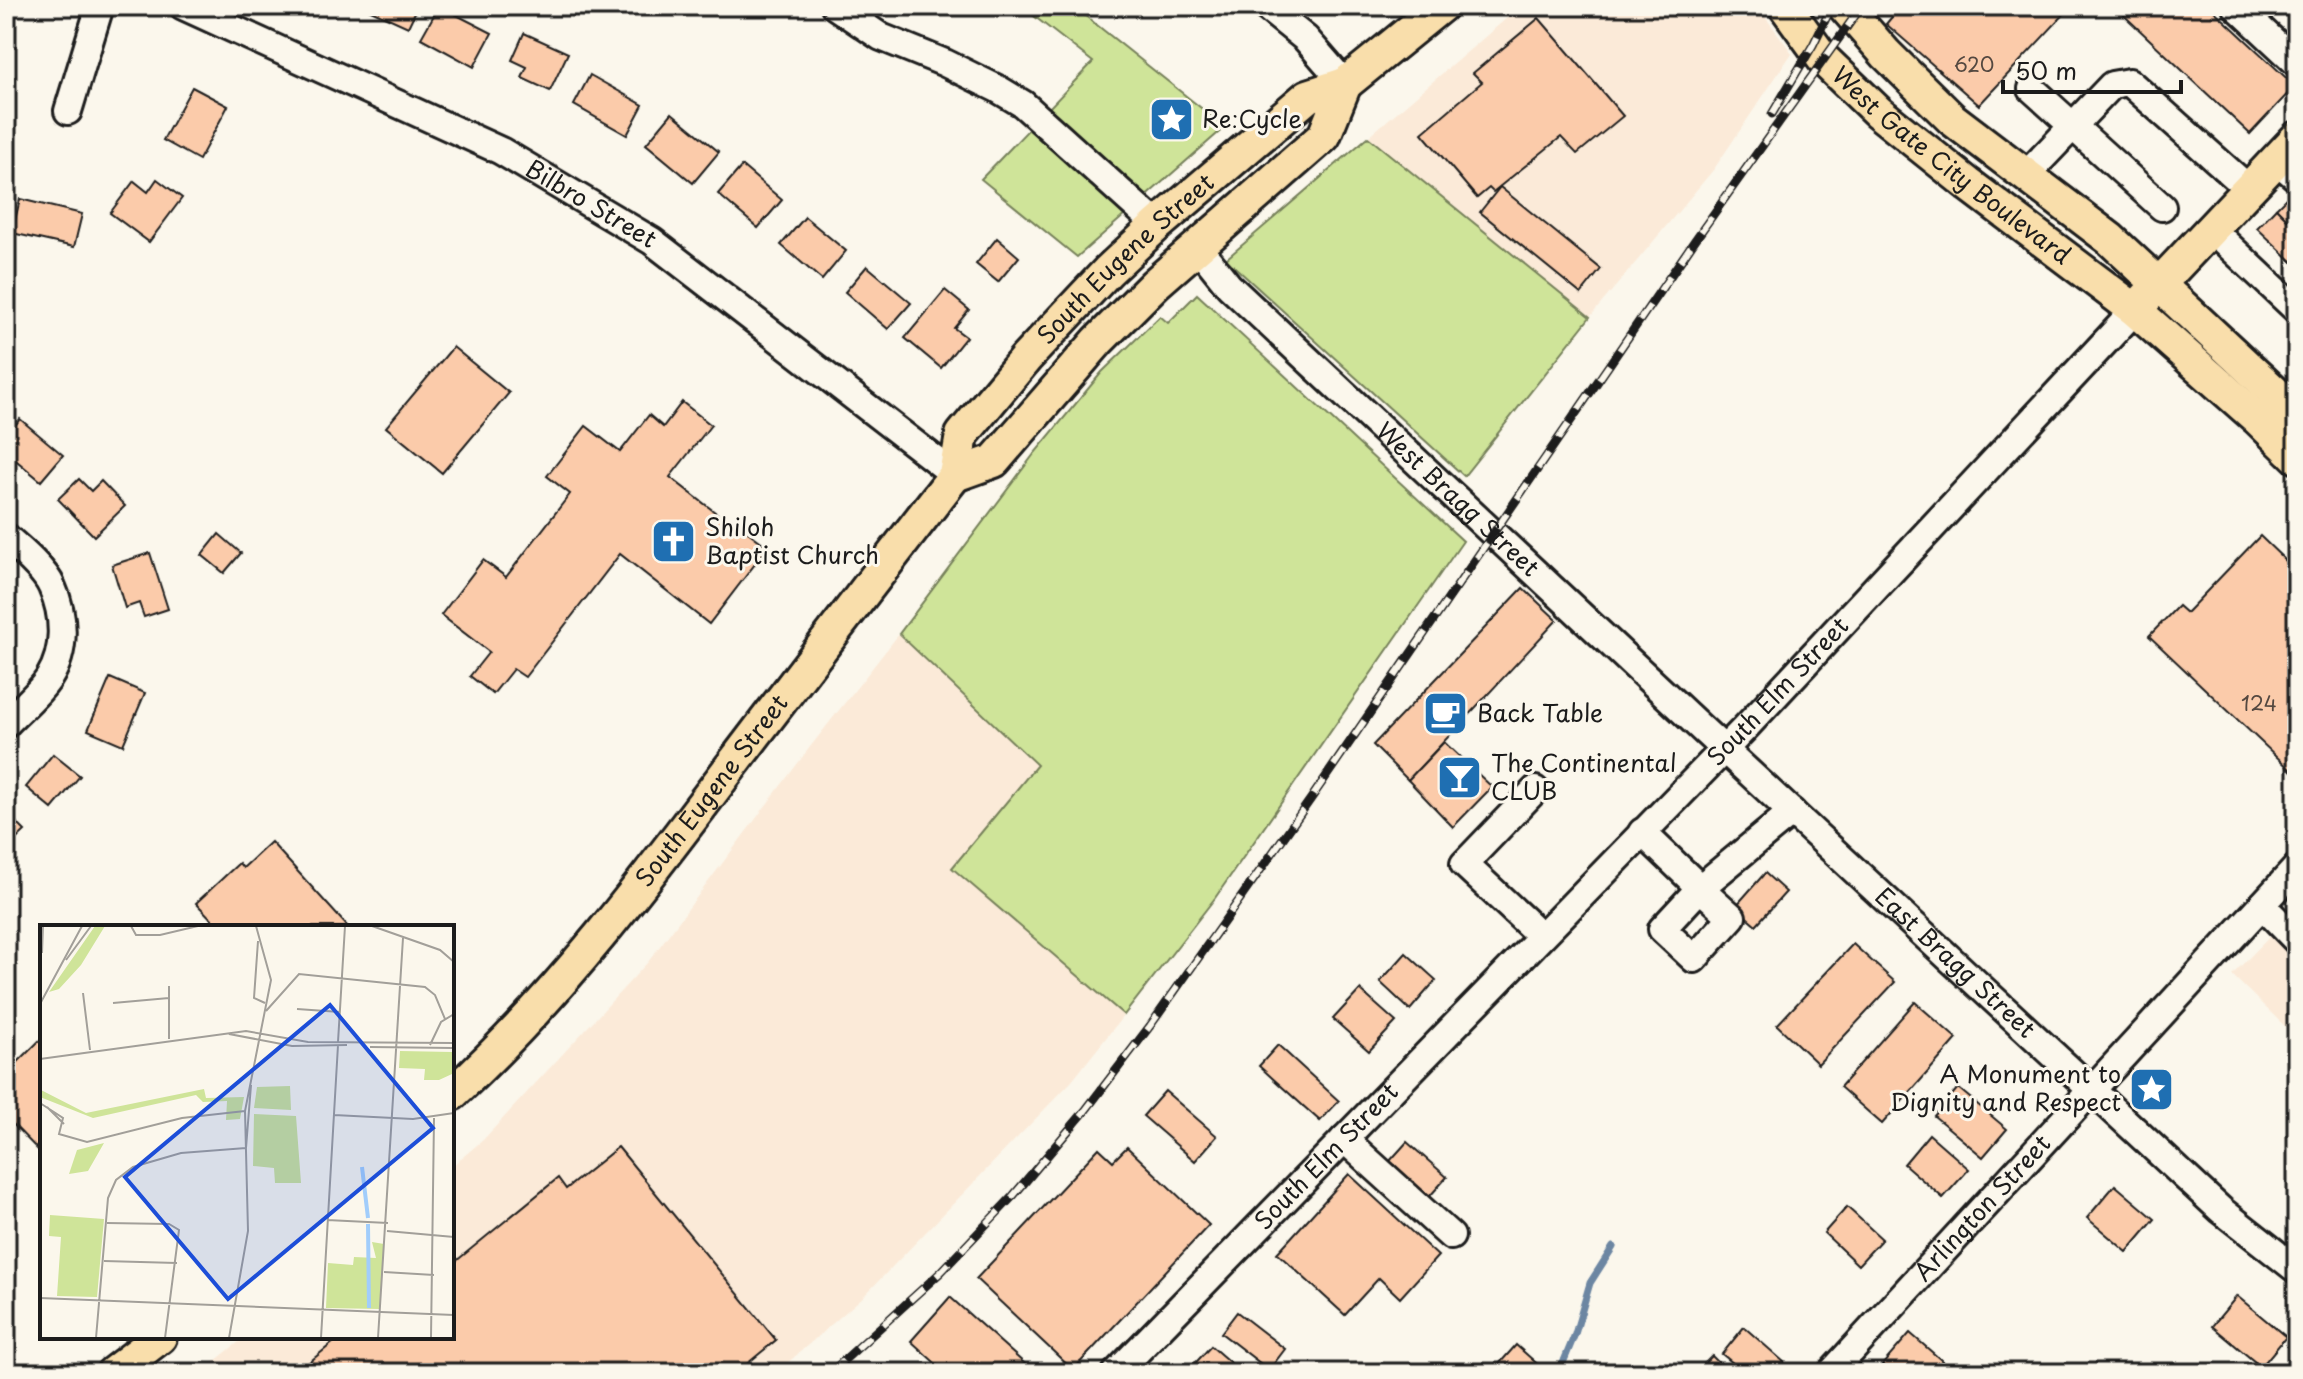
<svg xmlns="http://www.w3.org/2000/svg" width="2303" height="1379" font-family="'Playpen Sans',sans-serif">
<style>
.built{fill:#fbead8}
.green{fill:#cfe499;stroke:#76805a;stroke-width:2}
.lines{fill:none;stroke-linecap:round;stroke-linejoin:round}
.stream{stroke:#6c86a2;stroke-width:7}
.building{fill:#fbcbaa;stroke:#1c1c1c;stroke-width:2}
.minor-casing{stroke:#1c1c1c;stroke-width:32}
.major-casing{stroke:#1c1c1c;stroke-width:38}
.minor{stroke:#fbf7ec;stroke-width:26}
.major{stroke:#f9deab;stroke-width:32}
.rail-casing{stroke:#1c1c1c;stroke-width:9}
.rail{stroke:#fbf7ec;stroke-width:6;stroke-dasharray:18;stroke-linecap:butt}
.labels{text-anchor:middle;stroke-width:6;stroke-linejoin:round;paint-order:stroke}
.number-label{font-size:20px;fill:#544840}
.poi-label{font-size:24px;fill:#1c1c1c;stroke:#fbf7ec;text-anchor:start}
.street-label{font-size:24px;fill:#1c1c1c;stroke:#fbf7ec}
.inset-river{fill:none;stroke:#a1cdfb;stroke-width:4}
.inset-road{fill:none;stroke:#a29f99;stroke-width:2}
.view{fill:#1d4ed8;fill-opacity:0.15;stroke:#1d4ed8;stroke-width:4}
.inset-edge{fill:none;stroke:#1c1c1c;stroke-width:4}
</style>
<rect width="100%" height="100%" fill="#fbf7ec"/>
<filter id="ink" filterUnits="userSpaceOnUse"><feTurbulence type="fractalNoise" baseFrequency=".0125" numOctaves="2"/><feDisplacementMap in="SourceGraphic" scale="16" xChannelSelector="R" yChannelSelector="G"/><feConvolveMatrix kernelMatrix="1 2 1 2 8 2 1 2 1" color-interpolation-filters="sRGB"/></filter>
<g filter="url(#ink)">
<g class="built">
<path d="M1521,6h236l35,47 -78,116 -124,148 -222,-180z"/>
<path d="M899,634l138,131 -85,103 172,147 -52,66 -208,215 -88,77h-576l45,-36h207v-171l31,-26 165,-178 162,-215z"/>
<path d="M2297,909v129l-65,-63z"/>
</g>
<g class="green">
<path d="M1021,6h52l152,121 -148,130 -96,-78 112,-117z"/>
<path d="M1368,137l222,180 -126,159 -238,-217z"/>
<path d="M1197,294l266,247 -248,357 -91,117 -172,-147 85,-103 -138,-131 135,-180 68,-82 58,-56 8,7z"/>
</g>
<g class="lines">
<path class="stream" d="M1559,1373l16,-39 15,-51 23,-36"/>
</g>
<g class="building">
<path d="M362,6h56l-10,21z"/>
<path d="M439,6l53,27 -18,34 -53,-29z"/>
<path d="M1901,6h171l-93,99 -93,-81z"/>
<path d="M2114,6h95l86,80 -45,48z"/>
<path d="M2281,6h16v16z"/>
<path d="M1539,18l84,98 -46,38 -16,-17 -68,55 -4,-4 -12,10 -55,-65 60,-51 -9,-9z"/>
<path d="M524,33l44,20 -18,38 -28,-13 5,-11 -15,-7z"/>
<path d="M590,75l53,30 -16,30 -53,-30z"/>
<path d="M192,87l36,19 -29,54 -36,-20z"/>
<path d="M672,113l47,39 -26,31 -47,-39z"/>
<path d="M742,166l40,34 -24,28 -40,-34z"/>
<path d="M157,179l25,19 -33,44 -39,-29 24,-32 14,11z"/>
<path d="M1500,187l101,82 -20,25 -101,-82z"/>
<path d="M2295,189l2,3v37l-21,-21z"/>
<path d="M20,199l62,15 -8,33 -62,-14z"/>
<path d="M2276,208l21,21v37l-40,-38z"/>
<path d="M805,217l41,34 -24,29 -41,-35z"/>
<path d="M997,238l22,19 -21,25 -22,-18z"/>
<path d="M867,266l44,37 -23,26 -43,-37z"/>
<path d="M945,290l24,20 -15,18 12,9 -25,31 -36,-30z"/>
<path d="M453,347l56,46 -67,80 -56,-46z"/>
<path d="M682,402l29,23 -41,52 68,53 2,-4 28,21 -59,77 -89,-70 -95,123 -12,-8 -20,25 -23,-18 19,-24 -48,-37 42,-55 23,17 64,-83 -23,-18 39,-50 34,26 29,-37 14,12z"/>
<path d="M20,419l43,36 -22,26 -35,-29v-16z"/>
<path d="M79,479l12,12 10,-10 24,25 -31,30 -36,-37z"/>
<path d="M219,534l22,19 -17,20 -22,-18z"/>
<path d="M2260,536l26,25 11,-12v223l-2,2 -146,-138 29,-30 8,7z"/>
<path d="M150,553l18,56 -24,8 -5,-14 -14,5 -13,-43z"/>
<path d="M1523,588l34,32 -149,160 -35,-35z"/>
<path d="M110,678l35,15 -22,52 -35,-15z"/>
<path d="M1444,742l48,45 -39,40 -45,-47z"/>
<path d="M53,754l27,22 -28,33 -26,-22z"/>
<path d="M6,812l19,19 -19,18z"/>
<path d="M271,842l77,85h-129l-23,-24 43,-40 4,5z"/>
<path d="M1765,873l21,19 -30,33 -21,-18z"/>
<path d="M1853,944l42,38 -77,82 -41,-39z"/>
<path d="M1406,953l30,27 -26,30 -30,-28z"/>
<path d="M1360,990l36,32 -27,29 -36,-32z"/>
<path d="M1915,1002l42,37 -75,85 -42,-37z"/>
<path d="M42,1038v116l-36,-37v-43z"/>
<path d="M1278,1045l61,56 -19,20 -61,-55z"/>
<path d="M1958,1088l49,41 -24,28 -49,-41z"/>
<path d="M1165,1091l52,45 -22,25 -52,-45z"/>
<path d="M1929,1134l40,35 -26,29 -39,-34z"/>
<path d="M1407,1142l40,35 -18,20 -40,-35z"/>
<path d="M618,1147l158,193 -40,33h-440l44,-36h112v-78l3,3 103,-84 8,11z"/>
<path d="M1127,1147l82,78 -136,145 -97,-91 123,-131 14,13z"/>
<path d="M1349,1174l89,82 -38,42 -21,-20 -34,37 -68,-62z"/>
<path d="M2115,1185l40,34 -28,33 -40,-34z"/>
<path d="M1847,1207l35,32 -24,26 -34,-32z"/>
<path d="M2237,1296l49,41 -25,30 -49,-41z"/>
<path d="M950,1297l85,76h-89l-35,-32z"/>
<path d="M1237,1312l48,37 -16,21 -48,-37z"/>
<path d="M1744,1327l40,35 -9,11h-30l-23,-19z"/>
<path d="M1910,1333l46,40h-64l-10,-8z"/>
<path d="M1516,1345l27,24 -4,4h-48z"/>
<path d="M1211,1346l31,27 -55,-1z"/>
<path d="M1712,1356l17,17h-34z"/>
</g>
<g class="lines">
<defs>
<g id="minor">
<path id="s1" d="M183,6l318,145 151,90 303,234"/>
<path d="M835,6l46,31 64,26 53,26 25,15 134,121"/>
<path d="M1265,6l41,33 39,45"/>
<path d="M2236,6l61,57"/>
<path d="M2032,89l130,118"/>
<path d="M68,111l32,-105"/>
<path d="M2276,160l21,18"/>
<path d="M2026,175l86,-90 17,-3 120,107"/>
<path d="M2211,229l86,81"/>
<path id="s2" d="M1197,246l32,40 471,441 521,483 76,60"/>
<path d="M6,537c14,12 39,33 46,50 13,29 14,64 -3,91 -11,17 -29,31 -43,46"/>
<path d="M1535,790l-71,74 77,72"/>
<path d="M1642,832l58,56 -38,41 32,30 38,-42 -32,-29 92,-76"/>
<path d="M2262,905l35,36"/>
<path d="M1344,1139l107,97"/>
<path id="s3" d="M1116,1373l629,-645 390,-418"/>
<path id="s4" d="M1831,1373l466,-506"/>
</g>
<g id="major">
<path id="s5" d="M1785,6l39,54 54,52 90,72 167,126 122,108 40,39"/>
<path d="M1844,6l42,48 66,65 158,120 187,174"/>
<path d="M2145,299l152,-161"/>
<path d="M955,475l39,-14 104,-120 57,-57 169,-148 21,-52"/>
<path id="s6" d="M452,1094c110,-101 199,-221 289,-341 71,-93 142,-186 214,-278l7,-40 64,-77 82,-87 49,-46 151,-129 37,-12 96,-78"/>
<path d="M113,1373l47,-36"/>
</g>
</defs>
<use href="#minor" class="minor-casing"/>
<use href="#major" class="major-casing"/>
<use href="#minor" class="minor"/>
<use href="#major" class="major"/>
<defs>
<g id="rail">
<path d="M1772,114l41,-69 19,-39"/>
<path d="M830,1373l111,-101 72,-76 72,-85 65,-85 160,-226 385,-560 167,-234"/>
</g>
</defs>
<use href="#rail" class="rail-casing"/>
<use href="#rail" class="rail"/>
</g>
</g>
<defs>
<symbol id="sight-square" viewBox="-11 -11 22 22"><rect x="-9" y="-9" width="18" height="18" rx="4" fill="#1f6fb2" stroke="#fbf7ec"/><path d="M0-6L1.8-2.2L6-1.7L2.9 1.2L3.7 5.4L0 3.3L-3.7 5.4L-2.9 1.2L-6-1.7L-1.8-2.2Z" fill="#fff"/></symbol>
<symbol id="church-square" viewBox="-11 -11 22 22"><rect x="-9" y="-9" width="18" height="18" rx="4" fill="#1f6fb2" stroke="#fbf7ec"/><path d="M-1.2-6h2.4v3.5h3.3v2.4h-3.3V6h-2.4V-.1h-3.3v-2.4h3.3Z" fill="#fff"/></symbol>
<symbol id="cafe-square" viewBox="-11 -11 22 22"><rect x="-9" y="-9" width="18" height="18" rx="4" fill="#1f6fb2" stroke="#fbf7ec"/><path d="M-5.5-4.5H6V0H3Q3 3.5 0 3.5H-2.5Q-5.5 3.5-5.5 0ZM3-3.2v2h1.7v-2ZM-6 4.5H4V6H-6Z" fill="#fff"/></symbol>
<symbol id="bar-square" viewBox="-11 -11 22 22"><rect x="-9" y="-9" width="18" height="18" rx="4" fill="#1f6fb2" stroke="#fbf7ec"/><path d="M-6-5H6L.8 .8V4.5H3.5V6h-7V4.5H-.8V.8Z" fill="#fff"/></symbol>
</defs>
<g fill-rule="evenodd">
<use href="#sight-square" x="1146" y="94" width="51" height="51"/>
<use href="#church-square" x="648" y="516" width="51" height="51"/>
<use href="#cafe-square" x="1420" y="688" width="51" height="51"/>
<use href="#bar-square" x="1434" y="752" width="51" height="51"/>
<use href="#sight-square" x="2126" y="1064" width="51" height="51"/>
</g>
<g class="labels">
<g class="number-label">
<text x="1974" y="72">620</text>
<text x="2259" y="711">124</text>
</g>
<g class="poi-label">
<text x="1202" y="128">Re:Cycle</text>
<text x="705" y="536">Shiloh<tspan x="705" dy="28">Baptist Church</tspan></text>
<text x="1477" y="722">Back Table</text>
<text x="1491" y="772">The Continental<tspan x="1491" dy="28">CLUB</tspan></text>
<text x="2121" y="1083" text-anchor="end">A Monument to<tspan x="2121" dy="28">Dignity and Respect</tspan></text>
</g>
<g class="street-label">
<text dy="8" stroke="none"><textPath href="#s5" startOffset="232">West Gate City Boulevard</textPath></text>
<text dy="8" stroke="none"><textPath href="#s1" startOffset="454">Bilbro Street</textPath></text>
<text dy="8" stroke="none"><textPath href="#s6" startOffset="1080">South Eugene Street</textPath></text>
<text dy="8" stroke="none"><textPath href="#s2" startOffset="364">West Bragg Street</textPath></text>
<text dy="8" stroke="none"><textPath href="#s3" startOffset="950">South Elm Street</textPath></text>
<text dy="8" stroke="none"><textPath href="#s6" startOffset="400">South Eugene Street</textPath></text>
<text dy="8" stroke="none"><textPath href="#s2" startOffset="1044">East Bragg Street</textPath></text>
<text dy="8" stroke="none"><textPath href="#s3" startOffset="302">South Elm Street</textPath></text>
<text dy="8" stroke="none"><textPath href="#s4" startOffset="224">Arlington Street</textPath></text>
</g>
</g>
<g transform="translate(40 925)">
<rect width="414" height="414" fill="#fbf7ec"/>
<path d="M55,1h10l-24,39 -22,24 -10,3zM412,127v22l-13,6h-15l1,-11 -26,-1 1,-17zM250,161l1,24 -37,-2 3,-21zM164,164l2,9 38,-1 -4,22 -14,1 1,-19 -24,1 -7,-7 -103,23 -53,-21 1,-7 45,23zM214,189l42,2 5,67h-26l-1,-15 -21,-2zM64,218l-16,28 -19,3 8,-24zM10,290l54,4 -7,78 -40,-1 4,-59 -12,-1zM332,317l12,2 -4,65 -54,-1 2,-45 25,2 1,-8 22,1z" fill="#cfe499"/>
<path class="inset-river" d="M322,242l6,51M328,299l1,84"/>
<path class="inset-road" d="M91,1l5,9h24l38,-9M332,1l68,24 14,12M218,16l-4,57 11,5M2,28l1,-27M26,35l25,-34M43,68l7,57M73,78l56,-5M0,79l42,-78M257,84l43,3M226,86l33,-37 126,13 10,8 10,24M189,109l63,12 55,-1M129,114v-53M298,117l7,-116M390,120l11,-23 13,-8M330,122l84,1M0,134l206,-28 62,11 146,1M0,178l23,15 -4,16 28,8 95,-24 63,-7M7,182l17,17M294,190l79,4 41,-6M206,223l5,-63M287,295l61,3M67,298l62,1 10,6 -14,108M347,306l67,6M64,336l73,2M344,347l50,3M0,373l414,17M56,413l12,-140 8,-18 17,-13 48,-14 65,-5M189,413l19,-107 -3,-120 26,-131 -15,-54M281,413l17,-293M338,413l25,-400M391,413l3,-220"/>
<path class="view" d="M290,80l103,123 -205,171 -103,-122z"/>
<rect width="414" height="414" class="inset-edge"/>
</g>
<rect width="2303" height="1379" fill="none" stroke="#fbf7ec" stroke-width="32"/>
<rect x="16" y="16" width="2271" height="1347" fill="none" stroke="#1c1c1c" stroke-width="3" filter="url(#ink)"/>
<path d="M2003 80v12h178v-12" fill="none" stroke="#1c1c1c" stroke-width="4"/>
<text x="2015" y="80" font-size="24" fill="#1c1c1c" stroke="#fbf7ec" stroke-width="6" paint-order="stroke">50 m</text>
</svg>
